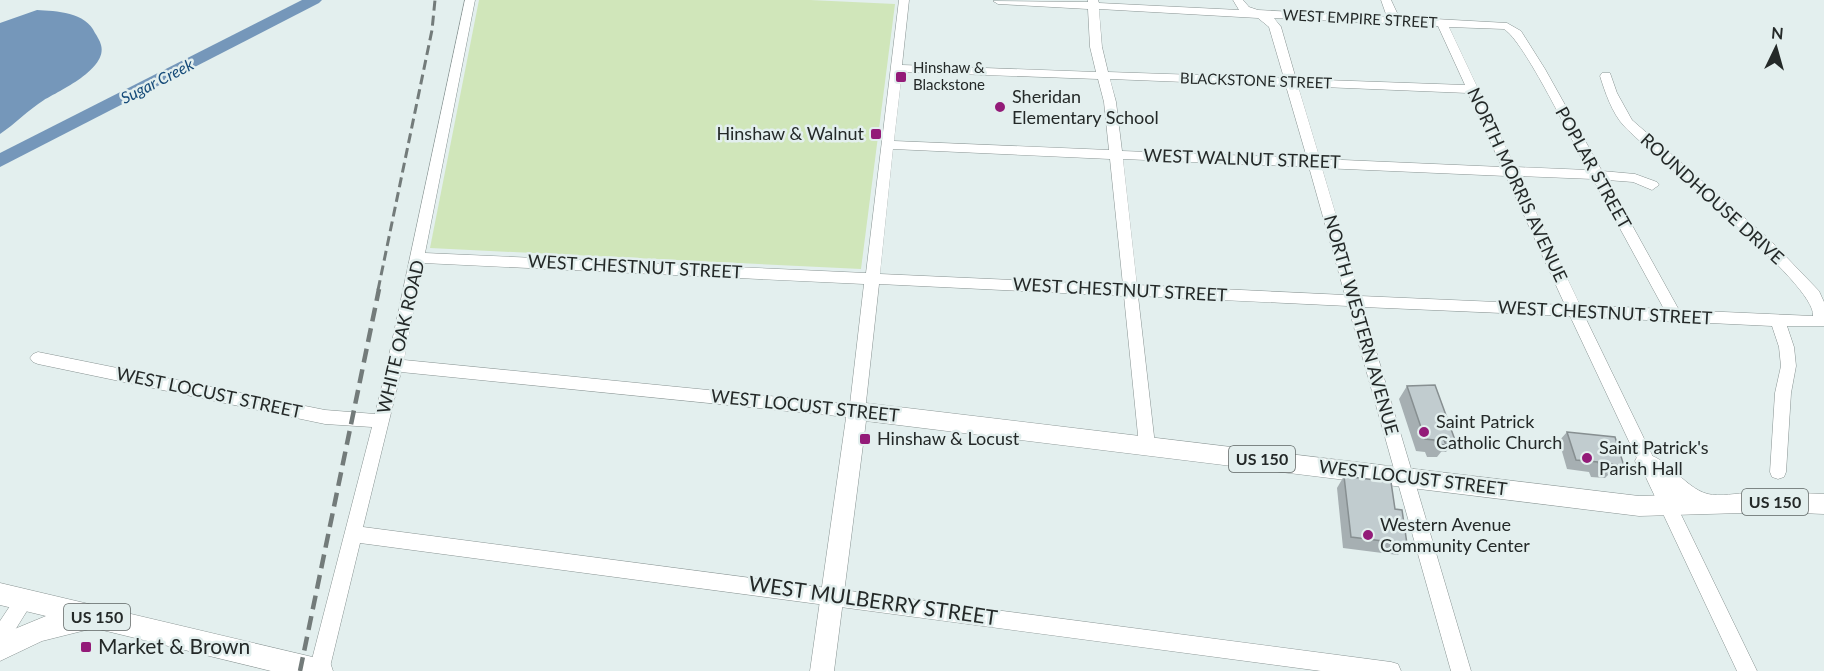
<svg xmlns="http://www.w3.org/2000/svg" width="1824" height="671" font-family="Lato,sans-serif">
<style>
.green{fill:#d0e6ba}
.water{fill:#7597ba}
.lines{fill:none;stroke-linecap:round;stroke-linejoin:round}
.river{fill:#7597ba;fill-rule:evenodd}
.minor-casing{stroke:#889392;stroke-width:1}
.major-casing{stroke:#889392;stroke-width:1}
.minor{fill:#fff;fill-rule:evenodd}
.major{fill:#fff;fill-rule:evenodd}
.rail-far1{stroke:#737b7a;stroke-width:3;stroke-dasharray:10 5;stroke-linecap:butt}
.rail{stroke:#737b7a;stroke-width:4.5;stroke-dasharray:14 7;stroke-linecap:butt}
.wall{fill:#a6afb2}
.building{fill:#c1cccf;stroke:#878f91;stroke-width:1.5}
.poi-dot{fill:#931b78;stroke:#e3efee;stroke-width:2}
.labels{text-anchor:middle;stroke-width:5;stroke-linejoin:round;paint-order:stroke}
.far-street-label{font-size:15px;fill:#242928;stroke:#e3efee}
.far-poi-label{font-size:15px;fill:#242928;stroke:#e3efee;text-anchor:start}
.far-water-label{font-size:16px;font-style:italic;fill:#154a78;stroke:#e3efee}
.shield{fill:#e3efee;stroke:#5d6463;stroke-width:1.5}
.shield-label{font-size:16px;font-weight:bold;fill:#242928}
.poi-label{font-size:18px;fill:#242928;stroke:#e3efee;text-anchor:start}
.street-label{font-size:18px;fill:#242928;stroke:#e3efee}
.near-street-label{font-size:21px;fill:#242928;stroke:#e3efee}
.near-poi-label{font-size:21px;fill:#242928;stroke:#e3efee;text-anchor:start}
</style>
<rect width="100%" height="100%" fill="#e3efee"/>
<path class="green" d="M479,0h331l85,4 -34,265 -431,-21z"/>
<path class="water" d="M37,10c19,1 49,2 58,23 2,3 5,8 6,12 7,24 -42,46 -57,55 -16,10 -29,24 -44,34v-111z"/>
<g class="lines">
<path class="river" d="M302,0h20l-3,3 -319,164v-14z"/>
<defs>
<g id="minor">
<path d="M465,0h10l-50,253 441,20 33,-273h10l-7,65 194,7 -6,-25 -2,-38 -90,-5 -5,-3 95,1v-2h10l1,3 140,7 -6,-10h10l6,7 9,3 129,7 -6,-17h10l8,17 108,6 14,8 24,38 57,102 33,3 22,8 2,3 -7,5 -19,-8 -26,-2 72,130 134,6c4,-32 -161,-160 -189,-190 -12,-13 -19,-34 -24,-50l2,-3h8l7,20 15,27 138,120 49,51 5,11v24h-37l7,21 2,19 -5,27 -5,79 -2,5 -6,2 -6,-2 -2,-5 5,-79 6,-27 -2,-19 -7,-21 -187,-9 172,354h-20l-167,-355 -207,-9 108,364h-20l-103,-365 -210,-10 17,149 -2,5 -6,2 -6,-2 -2,-5 -15,-149 -245,-12 -14,127 -2,5 -6,2 -456,-46 -38,155 1028,135 7,2 3,7h-80l-961,-128 -31,128h-20l63,-244 -47,-3 -287,-60 -5,-2 -3,-4 3,-4 5,-2 287,58 50,4 12,-49zM1099,9l159,9 11,9 15,51 -176,-6 -6,-25zM1274,18l164,8 27,59 -169,-6 -15,-52zM1449,27l55,2c21,13 69,114 84,141l-73,-3zM902,72l196,7 6,23 5,48 -215,-9zM1110,79l176,7 21,72 -185,-7 -6,-49zM1298,86l170,7 34,74 -182,-8zM893,149l217,10 13,126 -243,-11zM1123,159l186,8 36,128 -208,-10zM1322,168l184,8 59,129 -205,-9zM1519,176l74,3 71,130 -84,-4zM423,263l441,21 -14,120 -446,-44z"/>
<path d="M24,591l6,3 3,6 -3,6 -23,37 -7,3v-25l18,-27z"/>
</g>
<g id="major">
<path d="M857,402l782,94 31,-1 -32,-28 -3,-6 3,-6c22,-8 46,34 70,39 12,3 29,-1 42,-1 25,-1 49,0 74,1v20l-48,-2 -137,4 -773,-95 -32,250h-24l37,-260 3,-6z"/>
<path d="M0,583l321,76 9,3 3,9h-62l-177,-43 -52,13 -42,20v-26l46,-19 -46,-11z"/>
</g>
</defs>
<use href="#minor" class="minor-casing"/>
<use href="#major" class="major-casing"/>
<use href="#minor" class="minor"/>
<use href="#major" class="major"/>
<path class="rail-far1" d="M378,290l54,-260 3,-30"/>
<path class="rail" d="M300,671l79,-382"/>
</g>
<g class="wall">
<path d="M1407,386l48,54 -9,12h-5l-4,5h-10l-2,-5 -9,-1 -17,-52z"/>
<path d="M1567,432l57,34 -9,9 -6,-1 -4,4 -14,-1 -2,-5 -22,-3 -8,-28z"/>
<path d="M1344,476l51,33 12,35 -9,11 -55,-7 -6,-60z"/>
</g>
<g class="building">
<path d="M1435,385l20,55h-11l2,5 -10,-1 -2,-4 -9,-1 -18,-53z"/>
<path d="M1567,432l48,5 9,29 -12,-2 2,5 -14,-1 -2,-6 -22,-2z"/>
<path d="M1344,476l47,6 4,27 7,1 5,34 -56,-7z"/>
</g>
<g class="poi-dot">
<rect x="895" y="71" width="12" height="12" rx="3"/>
<circle cx="1000" cy="107" r="6"/>
<rect x="870" y="128" width="12" height="12" rx="3"/>
<circle cx="1424" cy="432" r="6"/>
<rect x="859" y="433" width="12" height="12" rx="3"/>
<circle cx="1587" cy="458" r="6"/>
<circle cx="1368" cy="535" r="6"/>
<rect x="80" y="641" width="12" height="12" rx="3"/>
</g>
<g class="labels">
<g class="far-street-label">
<text transform="translate(1360 19) rotate(3)" y="5">WEST EMPIRE STREET</text>
<text transform="translate(1256 81) rotate(2)" y="5">BLACKSTONE STREET</text>
</g>
<g class="far-poi-label">
<text x="913" y="73">Hinshaw &amp;<tspan x="913" dy="17">Blackstone</tspan></text>
</g>
<g class="far-water-label">
<text transform="translate(157 81) rotate(-27)" y="6">Sugar Creek</text>
</g>
<g class="shield">
<rect x="1229" y="446" width="66" height="26" rx="4.5"/>
<rect x="1742" y="489" width="66" height="26" rx="4.5"/>
<rect x="64" y="604" width="66" height="26" rx="4.5"/>
</g>
<g class="shield-label">
<text x="1262" y="465">US 150</text>
<text x="1775" y="508">US 150</text>
<text x="97" y="623">US 150</text>
</g>
<g class="poi-label">
<text x="1012" y="103">Sheridan<tspan x="1012" dy="21">Elementary School</tspan></text>
<text x="864" y="140" text-anchor="end">Hinshaw &amp; Walnut</text>
<text x="1436" y="428">Saint Patrick<tspan x="1436" dy="21">Catholic Church</tspan></text>
<text x="877" y="445">Hinshaw &amp; Locust</text>
<text x="1599" y="454">Saint Patrick's<tspan x="1599" dy="21">Parish Hall</tspan></text>
<text x="1380" y="531">Western Avenue<tspan x="1380" dy="21">Community Center</tspan></text>
</g>
<g class="street-label">
<text transform="translate(1242 159) rotate(2)" y="6">WEST WALNUT STREET</text>
<text transform="translate(1593 168) rotate(61)" y="6">POPLAR STREET</text>
<text transform="translate(1517 185) rotate(65)" y="6">NORTH MORRIS AVENUE</text>
<text transform="translate(1712 199) rotate(42)" y="6">ROUNDHOUSE DRIVE</text>
<text transform="translate(635 267) rotate(3)" y="6">WEST CHESTNUT STREET</text>
<text transform="translate(1120 290) rotate(3)" y="6">WEST CHESTNUT STREET</text>
<text transform="translate(1605 313) rotate(3)" y="6">WEST CHESTNUT STREET</text>
<text transform="translate(1361 325) rotate(74)" y="6">NORTH WESTERN AVENUE</text>
<text transform="translate(401 337) rotate(-77)" y="6">WHITE OAK ROAD</text>
<text transform="translate(209 393) rotate(12)" y="6">WEST LOCUST STREET</text>
<text transform="translate(805 406) rotate(6)" y="6">WEST LOCUST STREET</text>
<text transform="translate(1413 478) rotate(7)" y="6">WEST LOCUST STREET</text>
</g>
<g class="near-street-label">
<text transform="translate(873 601) rotate(8)" y="7">WEST MULBERRY STREET</text>
</g>
<g class="near-poi-label">
<text x="98" y="654">Market &amp; Brown</text>
</g>
</g>
<g transform="translate(1776 48) rotate(5)" stroke="#e3efee" stroke-width="4.5" paint-order="stroke">
<path d="M0-4.5L10 22L0 15L-10 22Z" fill="#242928"/>
<text y="-9" font-size="16" font-weight="bold" text-anchor="middle" fill="#242928">N</text>
</g>
</svg>
